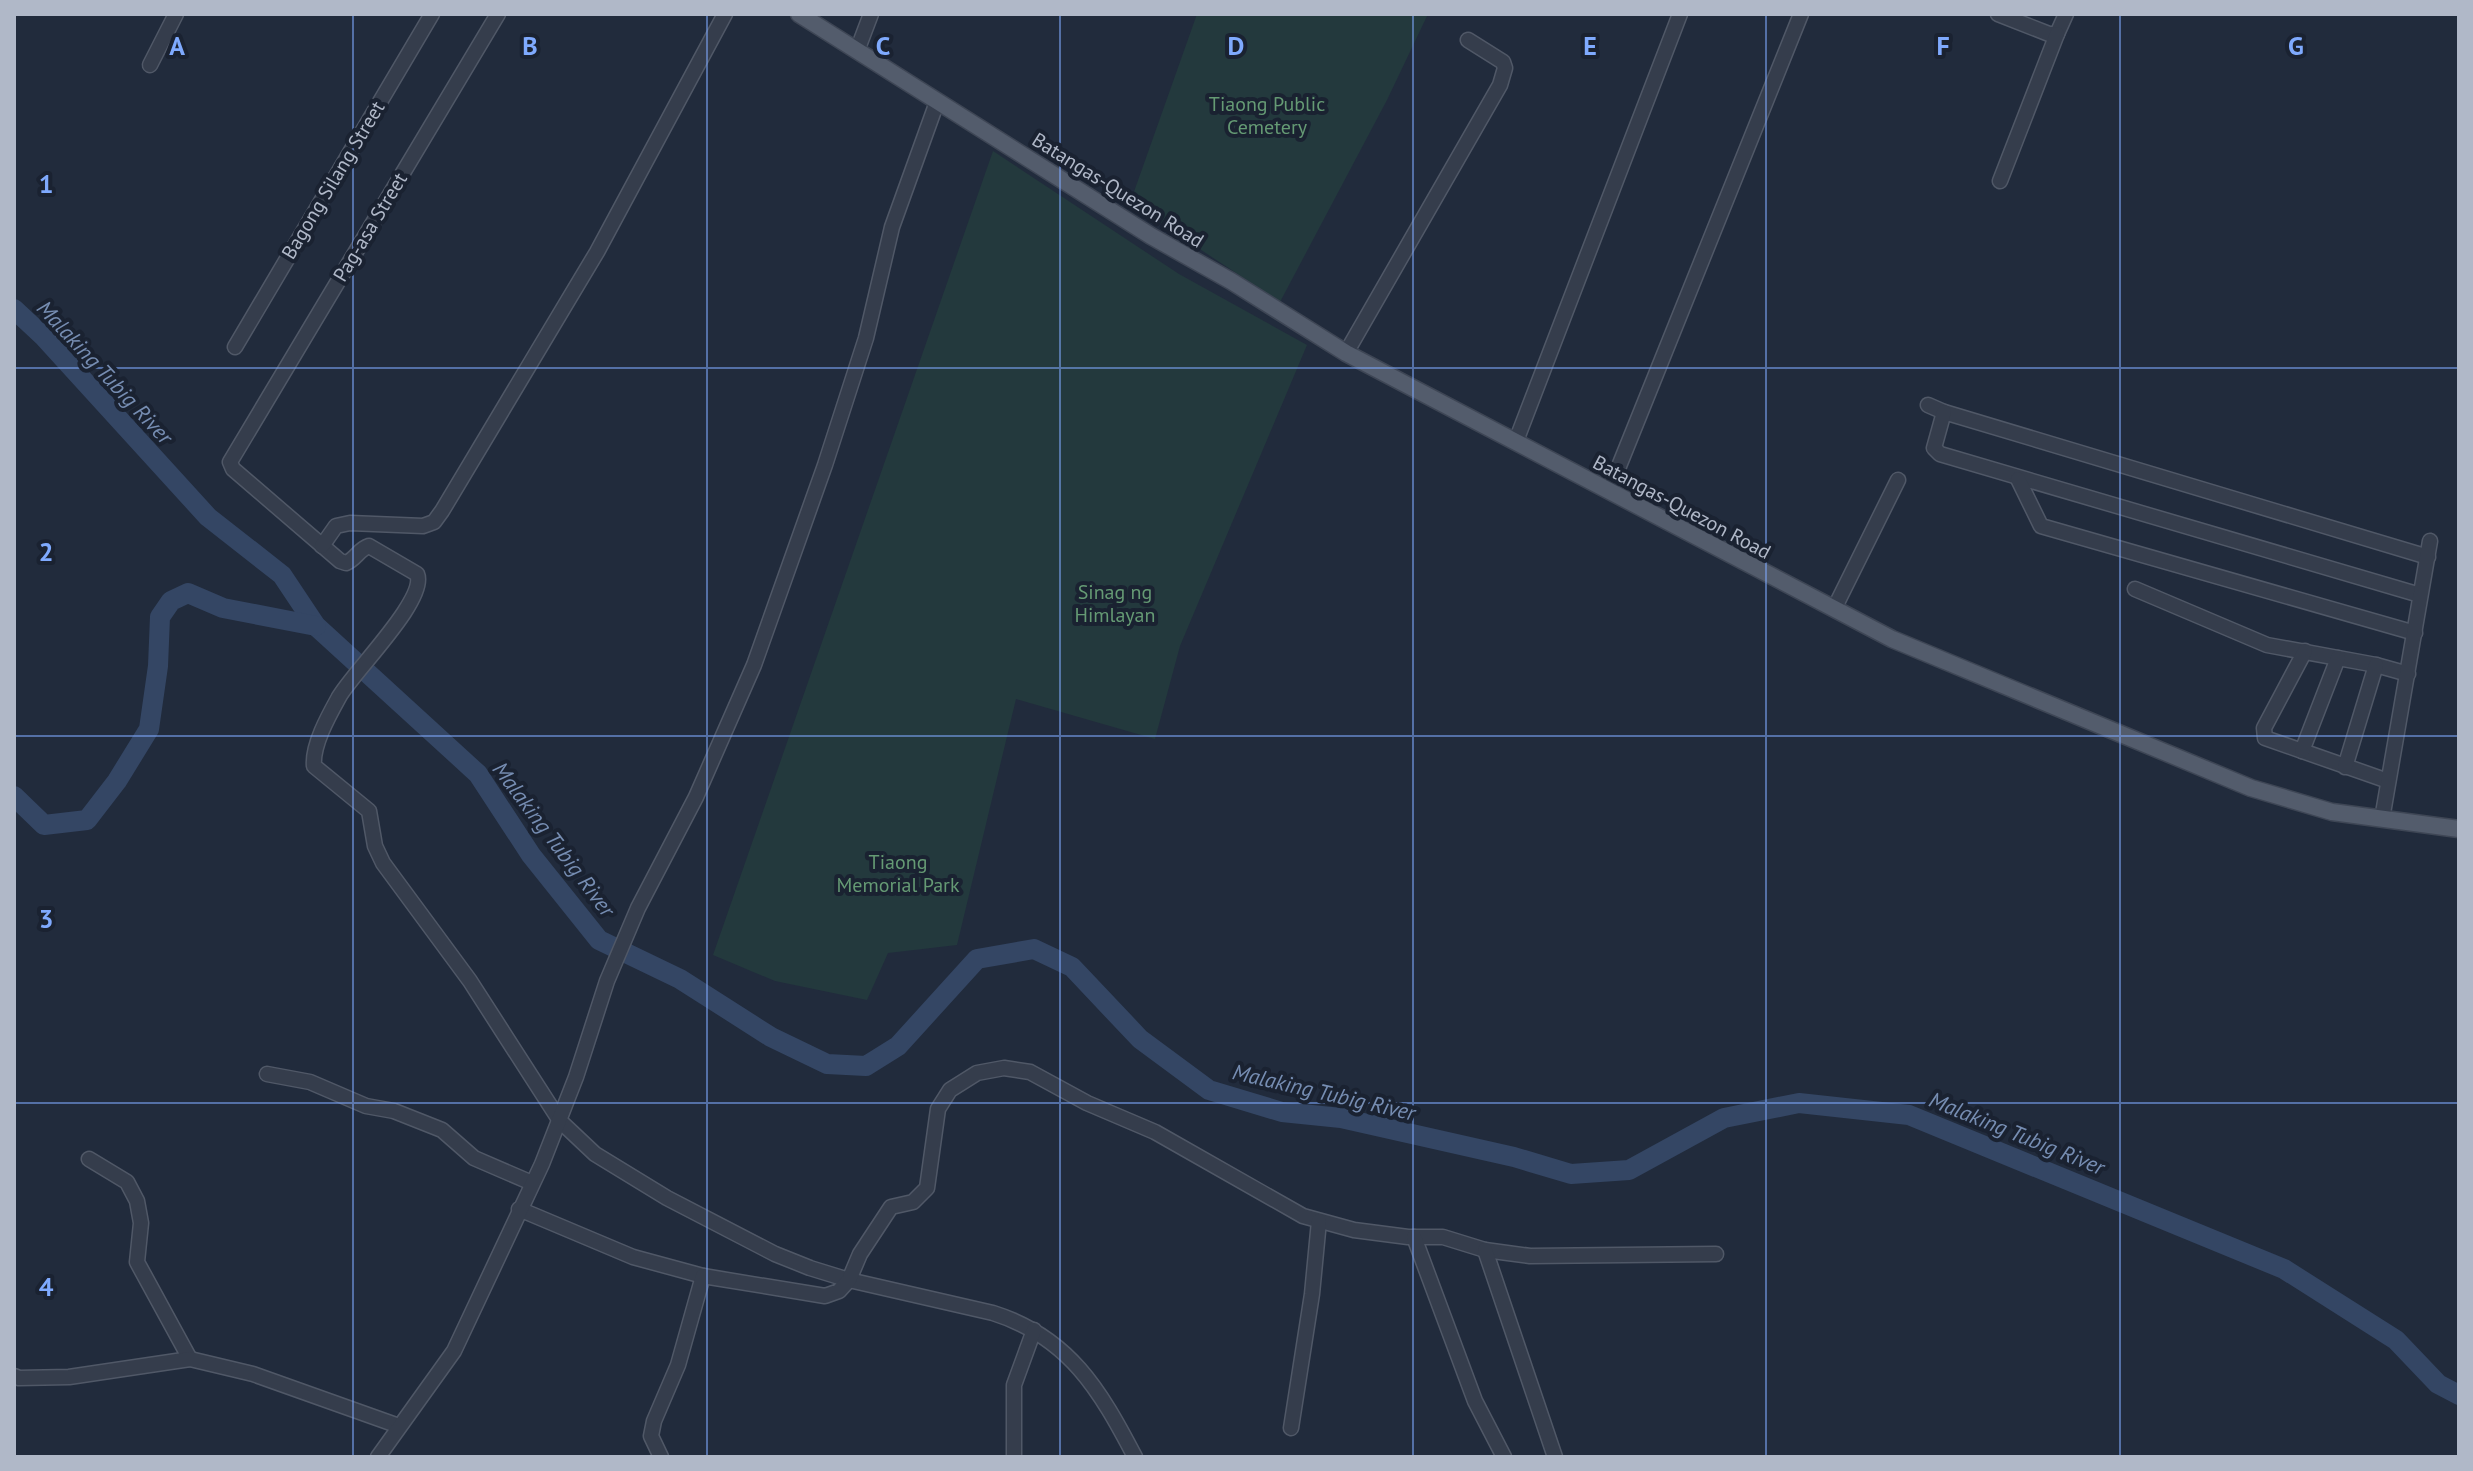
<svg xmlns="http://www.w3.org/2000/svg" width="2473" height="1471" font-family="'PT Sans',sans-serif">
<style>
.green{fill:#23393d}
.lines{fill:none;stroke-linecap:round;stroke-linejoin:round}
.river{stroke:#344664;stroke-width:20}
.minor-casing{stroke:#505867;stroke-width:17}
.major-casing{stroke:#3e4655;stroke-width:19}
.minor{stroke:#353d4c;stroke-width:14}
.major{stroke:#535c6c;stroke-width:16}
.grid{fill:none;stroke:#7faafe;stroke-width:2;stroke-opacity:0.55}
.labels{text-anchor:middle;stroke-width:8;stroke-linejoin:round;paint-order:stroke}
.park-label{font-size:20px;fill:#659a74;stroke:#1a2231}
.street-label{font-size:20px;fill:#b0b8c8;stroke:#1a2231}
.water-label{font-size:22px;font-style:italic;fill:#768db2;stroke:#1a2231}
.grid-label{font-size:26px;text-anchor:middle;font-weight:bold;fill:#7faafe;stroke:#1a2231;stroke-width:8;stroke-linejoin:round;paint-order:stroke}
</style>
<rect width="100%" height="100%" fill="#212b3c"/>
<g class="green">
<path d="M1197,14h231l-41,86 -107,202 -150,-99z"/>
<path d="M993,151l186,123 128,71 -127,301 -25,93 -139,-40 -59,246 -69,8 -21,47 -92,-19 -62,-26z"/>
</g>
<g class="lines">
<g class="river">
<path d="M14,309l30,28 164,180 74,58 34,51 162,148 53,81 68,85 81,39 91,58 56,27 39,2 32,-20 79,-87 57,-10 38,18 68,72 69,51 73,22 59,6 173,39 57,17 58,-4 95,-52 75,-15 110,12 375,154 112,71 42,44 21,11"/>
<path d="M14,796l30,29 43,-5 30,-39 32,-52 9,-63 2,-49 11,-16 17,-8 35,15 93,18"/>
</g>
<defs>
<g id="minor">
<path d="M498,14l-268,448 3,7 107,92 6,2c10,-4 13,-14 23,-17l48,28c11,25 -64,98 -78,123 -10,18 -27,48 -25,69l55,45 6,35 8,17 87,118 90,140 35,33 72,44 108,56 35,14 39,12 144,33c76,24 107,77 142,144"/>
<path d="M1998,14l51,20h8l9,-20"/>
<path d="M857,51l14,-37"/>
<path d="M150,65l26,-51"/>
<path d="M2000,181l57,-147"/>
<path d="M235,347l197,-333"/>
<path d="M1346,353l154,-268 5,-17 -2,-6 -35,-22"/>
<path d="M1928,405l16,7 484,145"/>
<path d="M1944,412l-10,36 6,6 480,141"/>
<path d="M1516,441l164,-427"/>
<path d="M2018,479l23,47 374,107"/>
<path d="M1609,491l192,-477"/>
<path d="M322,546l14,-20 14,-3 73,3 11,-4 8,-11 155,-259 128,-238"/>
<path d="M2135,589l132,56 109,20 32,9"/>
<path d="M1834,609l64,-129"/>
<path d="M2305,651l-41,77 1,10 123,43"/>
<path d="M2302,751l36,-93"/>
<path d="M2345,767l31,-102"/>
<path d="M2382,819l48,-278"/>
<path d="M267,1074l43,8 56,24 28,5 48,19 32,28 58,25"/>
<path d="M89,1159l38,23 10,19 4,22 -4,39 53,97"/>
<path d="M519,1209l114,48 70,19 122,20 14,-5 10,-11 11,-26 31,-47 22,-5 14,-14 11,-79 12,-19 27,-17 27,-5 26,4 57,31 68,29 148,84 51,14 54,7h35l42,13 45,6 186,-2"/>
<path d="M1414,1237l61,164 29,56"/>
<path d="M1485,1250l70,207"/>
<path d="M14,1376l5,2 50,-1 121,-18 63,15 146,52"/>
<path d="M1291,1428l21,-134 7,-73"/>
<path d="M378,1457l76,-106 88,-187 34,-87 31,-96 31,-73 58,-111 58,-132 71,-200 41,-127 26,-111 45,-125"/>
<path d="M661,1457l-10,-21 3,-15 24,-56 25,-89"/>
<path d="M1014,1457v-72l20,-55"/>
</g>
<path id="major" d="M799,14l352,222 80,45 115,72 546,286 359,149 81,24 127,17"/>
</defs>
<use href="#minor" class="minor-casing"/>
<use href="#major" class="major-casing"/>
<use href="#minor" class="minor"/>
<use href="#major" class="major"/>
</g>
<path class="grid" d="M353,14v1443M707,14v1443M1060,14v1443M1413,14v1443M1766,14v1443M2120,14v1443M14,368h2445M14,736h2445M14,1103h2445"/>
<g class="labels">
<g class="park-label">
<text x="1267" y="111">Tiaong Public<tspan x="1267" dy="23">Cemetery</tspan></text>
<text x="1115" y="599">Sinag ng<tspan x="1115" dy="23">Himlayan</tspan></text>
<text x="898" y="869">Tiaong<tspan x="898" dy="23">Memorial Park</tspan></text>
</g>
<g class="street-label">
<text transform="translate(333 180) rotate(-59)" y="7">Bagong Silang Street</text>
<text transform="translate(1118 190) rotate(32)" y="7">Batangas-Quezon Road</text>
<text transform="translate(370 227) rotate(-59)" y="7">Pag-asa Street</text>
<text transform="translate(1682 507) rotate(28)" y="7">Batangas-Quezon Road</text>
</g>
<g class="water-label">
<text transform="translate(105 372) rotate(47)" y="8">Malaking Tubig River</text>
<text transform="translate(554 839) rotate(53)" y="8">Malaking Tubig River</text>
<text transform="translate(1324 1092) rotate(13)" y="8">Malaking Tubig River</text>
<text transform="translate(2017 1133) rotate(22)" y="8">Malaking Tubig River</text>
</g>
</g>
<g class="grid-label">
<text x="177" y="55">A</text>
<text x="530" y="55">B</text>
<text x="883" y="55">C</text>
<text x="1236" y="55">D</text>
<text x="1590" y="55">E</text>
<text x="1943" y="55">F</text>
<text x="2296" y="55">G</text>
<text x="46" y="193">1</text>
<text x="46" y="561">2</text>
<text x="46" y="928">3</text>
<text x="46" y="1296">4</text>
</g>
<rect width="2473" height="1471" fill="none" stroke="#b0b8c8" stroke-width="32"/>
</svg>
